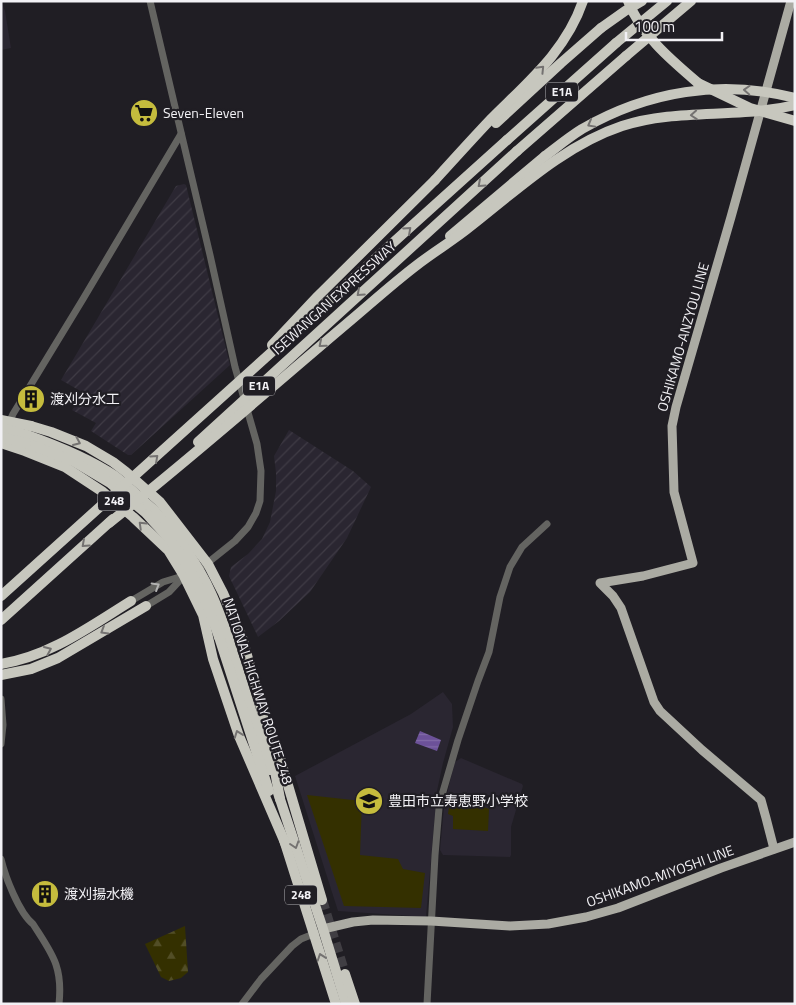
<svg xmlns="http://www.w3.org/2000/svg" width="796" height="1005" font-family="'Titillium Web','Noto Sans JP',sans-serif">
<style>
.built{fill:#2a2631}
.industrial{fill:url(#industrial-furrows)}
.green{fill:#343000}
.forest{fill:url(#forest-firs)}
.water{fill:url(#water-rules)}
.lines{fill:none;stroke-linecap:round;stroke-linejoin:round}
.highway-tunnel{stroke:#403e43;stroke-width:10;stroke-dasharray:10 5;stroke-linecap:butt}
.minor{stroke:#646461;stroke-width:7}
.major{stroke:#ababa3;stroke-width:9}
.highway{stroke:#c7c7be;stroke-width:10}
.highway-bridge{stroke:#c7c7be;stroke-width:10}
.oneway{stroke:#747271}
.oneway2{stroke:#b2b2b2}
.labels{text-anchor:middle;stroke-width:4.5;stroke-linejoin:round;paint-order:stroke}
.shield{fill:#201e24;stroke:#b3b2b6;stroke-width:1}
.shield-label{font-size:12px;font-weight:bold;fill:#f2f1f5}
.poi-label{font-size:14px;fill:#f2f1f5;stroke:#201e24;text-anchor:start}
.street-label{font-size:14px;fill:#f2f1f5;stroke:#201e24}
</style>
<defs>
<pattern id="industrial-furrows" width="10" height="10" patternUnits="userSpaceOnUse" patternTransform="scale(1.25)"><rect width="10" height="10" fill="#2a2631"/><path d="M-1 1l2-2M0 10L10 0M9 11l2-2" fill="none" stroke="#3f3b45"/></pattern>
<pattern id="forest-firs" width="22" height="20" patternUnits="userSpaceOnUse" patternTransform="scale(1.25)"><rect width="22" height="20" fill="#343000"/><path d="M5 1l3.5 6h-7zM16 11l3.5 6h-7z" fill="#524e26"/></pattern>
<pattern id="water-rules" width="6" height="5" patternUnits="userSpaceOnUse" patternTransform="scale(1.25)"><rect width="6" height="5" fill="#6c5199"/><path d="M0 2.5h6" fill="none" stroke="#816aa8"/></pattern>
</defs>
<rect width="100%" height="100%" fill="#201e24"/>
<g class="built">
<path d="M1,1l4,10 6,37 -10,2z"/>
<path d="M443,692l9,12 1,23 -10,36 -6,28 -11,126 -88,-6 -43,-135 116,-62z"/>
<path d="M461,758l61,26 1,2 -12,41v28l-1,2 -67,-2 -3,-5 4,-43 5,-22 6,-23z"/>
</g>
<g class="industrial">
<path d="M184,184l2,1 44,180 -99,90h-3l-37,-24 5,-8 -24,-13 12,-17 -23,-13 115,-194z"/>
<path d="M289,430l64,41 18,16 -24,51 -37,54 -31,29 -21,16 -29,-61 2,-9 17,-13 14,-15 8,-17 6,-31v-18l-2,-17z"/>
</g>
<g class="green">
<path d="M451,794l38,15 -1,22 -35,-2v-13l-5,-2z"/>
<path d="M307,795l55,6 -2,54 38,4 5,10 22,4 -4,35 -77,-2z"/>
</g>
<path class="forest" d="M185,926l3,46 -7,6 -12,3 -8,-4 -16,-33z"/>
<path class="water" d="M420,731l21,9 -4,11 -22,-8z"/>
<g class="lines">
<path class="highway-tunnel" d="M322,900l23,74"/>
<g class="minor">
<path d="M150,1l60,254 25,112 22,77 4,27 -1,30 -4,12 -8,14 -13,14 -30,24"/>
<path d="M8,425l5,-11 70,-115 98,-165"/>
<path d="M131,601l32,-19 23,-7"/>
<path d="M146,606l23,-14 14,-15"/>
<path d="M1,699l2,26 -2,19"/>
<path d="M1,859c4,17 18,54 32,65 19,30 30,42 26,80"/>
<path d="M242,1004l19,-25 31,-33 9,-7 15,-6"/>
<path d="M427,1004l8,-149 4,-47 3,-13 16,-55 20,-59 11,-29 11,-55 10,-30 12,-20 25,-23"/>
</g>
<g class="major">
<path d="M774,849l-8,-31 -5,-18 -59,-50 -42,-39 -6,-9 -33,-94 -8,-12 -13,-13 43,-7 50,-13 -19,-71 -2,-66 4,-19 55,-190 60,-216"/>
<path d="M323,929l30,-7 20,-2 58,1 79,5 38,-2 38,-7 32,-9 103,-40 74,-26"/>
</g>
<g class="highway">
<path d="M628,1c13,34 43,59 70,82"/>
<path d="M496,123l65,-60 40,-35"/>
<path d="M507,140l109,-97"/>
<path d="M517,151l109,-95"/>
<path d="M435,180c19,-21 38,-42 57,-62 36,-36 74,-67 91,-117"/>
<path d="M450,236l95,-80"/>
<path d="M31,426l20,6 35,14 27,16 13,10 34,30 48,62 15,29 19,44 15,54 16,69 7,39"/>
<path d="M27,435c31,11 61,23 88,41 13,10 25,22 38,33"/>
<path d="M1,443l24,8 40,16 38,25 30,25 35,33 16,26 19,39 10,44 26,77 47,109"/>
<path d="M26,443l47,18 37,22 37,31"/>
<path d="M227,634l43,136"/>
<path d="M219,637l50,154"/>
<path d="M1,664c49,-8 88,-37 130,-63"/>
<path d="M1,675l30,-6 27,-11 88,-52"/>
<path d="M277,748l45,152"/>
<path d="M278,793l45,136 23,75"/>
<path d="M284,840l52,164"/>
<path d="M345,974l10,30"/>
</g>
<g class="highway-bridge">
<path d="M601,28l24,-17 17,-10"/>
<path d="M616,43l51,-42"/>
<path d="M626,56l65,-55"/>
<path d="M698,83l52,25 45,13"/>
<path d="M545,156c12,-9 24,-19 37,-27 66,-38 139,-50 213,-31"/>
<path d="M272,345l46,-49 117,-116"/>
<path d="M1,420l30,6"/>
<path d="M1,428l26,7"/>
<path d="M1,437l25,6"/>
<path d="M198,442l319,-291"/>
<path d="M153,509c23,25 44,53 58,84 6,13 11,27 16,41"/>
<path d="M147,514c9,11 20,21 28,33 20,27 33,58 44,90"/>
<path d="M109,523c80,-63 157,-131 235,-197 24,-20 48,-42 73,-61 18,-14 37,-25 54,-39 47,-37 94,-81 151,-100 39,-13 83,-11 123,-14 17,-1 33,-3 50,-7"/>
<path d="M1,596l506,-456"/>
<path d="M1,620l112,-101"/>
</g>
</g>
<defs><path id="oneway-chevron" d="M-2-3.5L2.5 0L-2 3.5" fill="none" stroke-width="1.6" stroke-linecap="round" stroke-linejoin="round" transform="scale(1.25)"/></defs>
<g class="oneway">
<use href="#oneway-chevron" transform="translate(541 69) rotate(-46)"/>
<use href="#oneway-chevron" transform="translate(747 90) rotate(-177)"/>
<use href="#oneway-chevron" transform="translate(694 115) rotate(176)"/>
<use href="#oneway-chevron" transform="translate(591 124) rotate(151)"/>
<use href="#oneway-chevron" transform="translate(481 184) rotate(138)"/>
<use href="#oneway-chevron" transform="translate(408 230) rotate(-42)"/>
<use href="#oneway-chevron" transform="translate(360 293) rotate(138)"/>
<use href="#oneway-chevron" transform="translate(322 344) rotate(140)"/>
<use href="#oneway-chevron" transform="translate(77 442) rotate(24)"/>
<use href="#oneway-chevron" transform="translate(155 458) rotate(-42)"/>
<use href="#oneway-chevron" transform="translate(142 525) rotate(-136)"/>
<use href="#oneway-chevron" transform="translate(85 544) rotate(138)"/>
<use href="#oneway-chevron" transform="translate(104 631) rotate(149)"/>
<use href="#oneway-chevron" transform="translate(48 650) rotate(-24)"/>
<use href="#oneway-chevron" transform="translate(238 734) rotate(-110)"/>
<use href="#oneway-chevron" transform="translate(295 845) rotate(72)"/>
<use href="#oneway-chevron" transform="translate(321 957) rotate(-109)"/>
</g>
<use class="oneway2" href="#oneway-chevron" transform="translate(156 586) rotate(-31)"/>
<defs>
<symbol id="supermarket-disc" viewBox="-11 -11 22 22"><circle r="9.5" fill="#c5bc3d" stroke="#201e24"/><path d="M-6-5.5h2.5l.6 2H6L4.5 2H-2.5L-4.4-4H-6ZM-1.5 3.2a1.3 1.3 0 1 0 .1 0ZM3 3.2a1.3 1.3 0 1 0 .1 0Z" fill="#111"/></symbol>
<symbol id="building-disc" viewBox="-11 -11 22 22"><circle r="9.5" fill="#c5bc3d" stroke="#201e24"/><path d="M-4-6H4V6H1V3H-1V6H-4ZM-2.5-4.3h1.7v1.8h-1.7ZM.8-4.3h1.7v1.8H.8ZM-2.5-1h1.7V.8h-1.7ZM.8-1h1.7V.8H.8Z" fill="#111"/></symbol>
<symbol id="school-disc" viewBox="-11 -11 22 22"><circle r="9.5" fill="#c5bc3d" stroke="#201e24"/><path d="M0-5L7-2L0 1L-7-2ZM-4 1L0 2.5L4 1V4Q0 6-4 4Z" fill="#111"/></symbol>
</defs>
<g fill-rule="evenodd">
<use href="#supermarket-disc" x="128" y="97" width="32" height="32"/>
<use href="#building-disc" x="15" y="383" width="32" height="32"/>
<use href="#school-disc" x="353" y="785" width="32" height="32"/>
<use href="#building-disc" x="29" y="878" width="32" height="32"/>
</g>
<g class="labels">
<g class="shield">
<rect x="546" y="82.5" width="32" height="19" rx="4"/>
<rect x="243" y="376.5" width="32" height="19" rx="4"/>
<rect x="98" y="491.5" width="32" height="19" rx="4"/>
<rect x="285" y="885.5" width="32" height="19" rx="4"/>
</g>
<g class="shield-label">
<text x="562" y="96">E1A</text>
<text x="259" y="390">E1A</text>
<text x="114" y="505">248</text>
<text x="301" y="899">248</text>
</g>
<g class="poi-label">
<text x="163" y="118">Seven-Eleven</text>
<text x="50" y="404">渡刈分水工</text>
<text x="388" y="806">豊田市立寿恵野小学校</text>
<text x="64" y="899">渡刈揚水機</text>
</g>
<g class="street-label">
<text transform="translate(334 298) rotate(-42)" y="5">ISEWANGAN EXPRESSWAY</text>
<text transform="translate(683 337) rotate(-74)" y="5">OSHIKAMO-ANZYOU LINE</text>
<text transform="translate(258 691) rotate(72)" y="5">NATIONAL HIGHWAY ROUTE 248</text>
<text transform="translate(660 876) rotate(-20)" y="5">OSHIKAMO-MIYOSHI LINE</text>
</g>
</g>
<rect width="796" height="1005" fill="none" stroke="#f2f1f5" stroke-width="5"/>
<path d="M626 32v8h96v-8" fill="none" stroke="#f2f1f5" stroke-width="2.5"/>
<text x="634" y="32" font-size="15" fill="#f2f1f5" stroke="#201e24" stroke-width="4" paint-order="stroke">100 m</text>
</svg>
